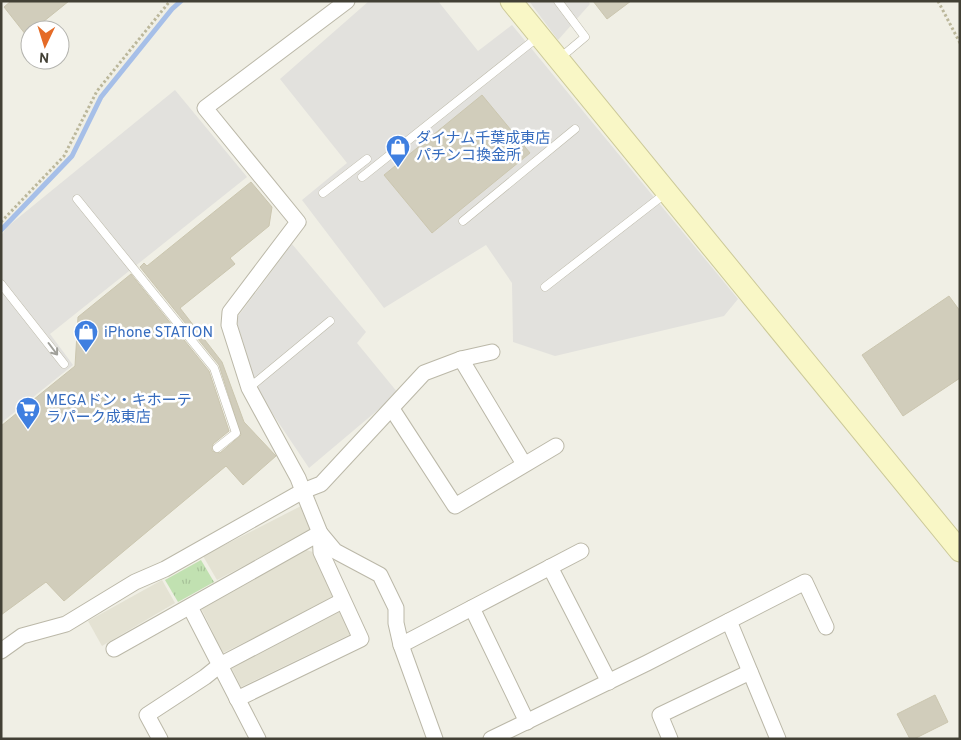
<svg xmlns="http://www.w3.org/2000/svg" width="961" height="740" font-family="Overpass,'Noto Sans JP',sans-serif">
<style>
.residential{fill:#e4e2d3}
.park{fill:url(#park-tufts)}
.parking{fill:#e2e1dd}
.lines{fill:none;stroke-linecap:round;stroke-linejoin:round}
.stream{stroke:#a6bfe8;stroke-width:5}
.building{fill:#d1cdbb;stroke:#cbc6af}
.lane-casing{stroke:#bbb8a8;stroke-width:9}
.street-casing{stroke:#bbb8a8;stroke-width:17}
.secondary-casing{stroke:#ccc998;stroke-width:23}
.path{stroke:#bbb79b;stroke-width:3;stroke-dasharray:2.5 2.5;stroke-linecap:butt}
.lane{stroke:#fff;stroke-width:8}
.street{stroke:#fff;stroke-width:15}
.secondary{stroke:#f9f7c6;stroke-width:21}
.oneway{stroke:#a0a09a}
.labels{text-anchor:middle;stroke-width:5;stroke-linejoin:round;paint-order:stroke}
.shop-label{font-size:15px;fill:#366cbe;stroke:#fff;text-anchor:start}
</style>
<defs>
<pattern id="park-tufts" width="24" height="20" patternUnits="userSpaceOnUse" patternTransform="scale(1.25)"><rect width="24" height="20" fill="#c1e1b1"/><path d="M3 7l-1-3M5 7V3M7 7l1-3M15 17l-1-3M17 17v-4M19 17l1-3" fill="none" stroke="#a7c299"/></pattern>
</defs>
<rect width="100%" height="100%" fill="#f0efe5"/>
<g class="residential">
<path d="M301,506l11,24 -95,50 -14,-24z"/>
<path d="M303,549l10,3 22,46 -112,55 -22,-45z"/>
<path d="M162,580l13,23 -73,43 -14,-25z"/>
<path d="M339,611l12,23 -110,53 -12,-24z"/>
</g>
<path class="park" d="M201,560l13,22 -36,20 -13,-22z"/>
<g class="parking">
<path d="M369,1h69l40,50 34,-26 226,274 -14,17 -169,40 -42,-14 -1,-59 -26,-38 -102,63 -82,-108 45,-37 -67,-84z"/>
<path d="M529,1h59l2,3 -32,36z"/>
<path d="M175,90l72,87 -197,157 23,31 -72,58v-187l6,-9z"/>
<path d="M292,244l74,88 -9,11 41,50 -89,75 -51,-76 -22,-73z"/>
</g>
<g class="lines">
<path class="stream" d="M1,230l71,-74 29,-59 71,-88 9,-8"/>
</g>
<g class="building">
<path d="M11,1h58l-36,29h-3l-4,5 -22,-28z"/>
<path d="M593,1h38l-24,18z"/>
<path d="M482,95l48,58 -98,80 -48,-58z"/>
<path d="M251,182l21,25 -3,19 -39,32 5,6 -55,44 42,54 22,60 32,34 -33,29 -17,-19 -162,135 -18,-19 -45,33v-189l74,-60 3,-49 53,-43 78,97 20,60 -16,13 -1,7 8,2 21,-18 -22,-70 -79,-98 4,-4 3,3z"/>
<path d="M949,296l11,15v67l-57,38 -41,-61z"/>
<path d="M935,695l13,27 -34,17h-4l-13,-25z"/>
</g>
<g class="lines">
<defs>
<g id="lane">
<path d="M558,1l27,36 -25,21"/>
<path d="M362,177l176,-140"/>
<path d="M323,193l44,-34"/>
<path d="M77,199l137,169 22,65 -19,15"/>
<path d="M463,221l112,-92"/>
<path d="M1,284l63,80"/>
<path d="M545,287l121,-94"/>
<path d="M249,388l81,-67"/>
</g>
<g id="street">
<path d="M461,359l63,105"/>
<path d="M392,409l63,97 101,-60"/>
<path d="M550,567l59,115"/>
<path d="M190,607l68,132"/>
<path d="M472,608l55,114"/>
<path d="M729,621l49,118"/>
<path d="M401,645l180,-94"/>
<path d="M114,649l206,-116 1,19 40,87 -124,60"/>
<path d="M1,651l21,-15 44,-12 69,-42 30,-13 138,-78 -5,-13 -49,-90 -20,-63 1,-13 68,-90 -93,-114 142,-107"/>
<path d="M160,739l-13,-24 58,-38 15,-12 122,-64"/>
<path d="M435,739l-34,-94 -5,-22v-15l-16,-33 -45,-24 -15,-18 -17,-42 18,-7 103,-111 37,-14 31,-7"/>
<path d="M491,739l156,-76 158,-81 21,45"/>
<path d="M670,739l-10,-24 90,-43"/>
</g>
<path id="secondary" d="M511,1l449,550"/>
</defs>
<use href="#lane" class="lane-casing"/>
<use href="#street" class="street-casing"/>
<use href="#secondary" class="secondary-casing"/>
<g class="path">
<path d="M938,1l22,42"/>
<path d="M1,222l63,-66 33,-65 73,-90"/>
</g>
<use href="#lane" class="lane"/>
<use href="#street" class="street"/>
<use href="#secondary" class="secondary"/>
</g>
<defs><path id="oneway-shaft" d="M-6 0H5M1.5-3L5.5 0L1.5 3" fill="none" stroke-width="1.6" stroke-linecap="round" stroke-linejoin="round" transform="scale(1.25)"/></defs>
<use class="oneway" href="#oneway-shaft" transform="translate(53 349) rotate(53)"/>
<defs>
<symbol id="shop-pin" viewBox="-11 -11 22 30"><path d="M0 17L-7.5 6A9.5 9.5 0 1 1 7.5 6Z" fill="#3f7fe0" stroke="#fff"/><path d="M-5-2.5h2.3a2.7 3.5 0 0 1 5.4 0H5L5.5 6h-11ZM-1.5-2.5h3a1.5 2.3 0 0 0-3 0Z" fill="#fff"/></symbol>
<symbol id="supermarket-pin" viewBox="-11 -11 22 30"><path d="M0 17L-7.5 6A9.5 9.5 0 1 1 7.5 6Z" fill="#3f7fe0" stroke="#fff"/><path d="M-6-5.5h2.5l.6 2H6L4.5 2H-2.5L-4.4-4H-6ZM-1.5 3.2a1.3 1.3 0 1 0 .1 0ZM3 3.2a1.3 1.3 0 1 0 .1 0Z" fill="#fff"/></symbol>
</defs>
<g fill-rule="evenodd">
<use href="#shop-pin" x="384" y="133" width="28" height="38"/>
<use href="#shop-pin" x="72" y="318" width="28" height="38"/>
<use href="#supermarket-pin" x="14" y="395" width="28" height="38"/>
</g>
<g class="labels">
<g class="shop-label">
<text x="416" y="143">ダイナム千葉成東店<tspan x="416" dy="17">パチンコ換金所</tspan></text>
<text x="104" y="337">iPhone STATION</text>
<text x="46" y="405">MEGAドン・キホーテ<tspan x="46" dy="17">ラパーク成東店</tspan></text>
</g>
</g>
<rect width="961" height="740" fill="none" stroke="#424035" stroke-width="5"/>
<g transform="translate(45 45) rotate(184)"><circle r="24" fill="#ffffff" stroke="#b3b3ae"/>
<path d="M0-4L9 19L0 12L-9 19Z" fill="#e56b27"/>
<text y="-8" font-size="14" font-weight="bold" text-anchor="middle" fill="#424035">N</text>
</g>
</svg>
